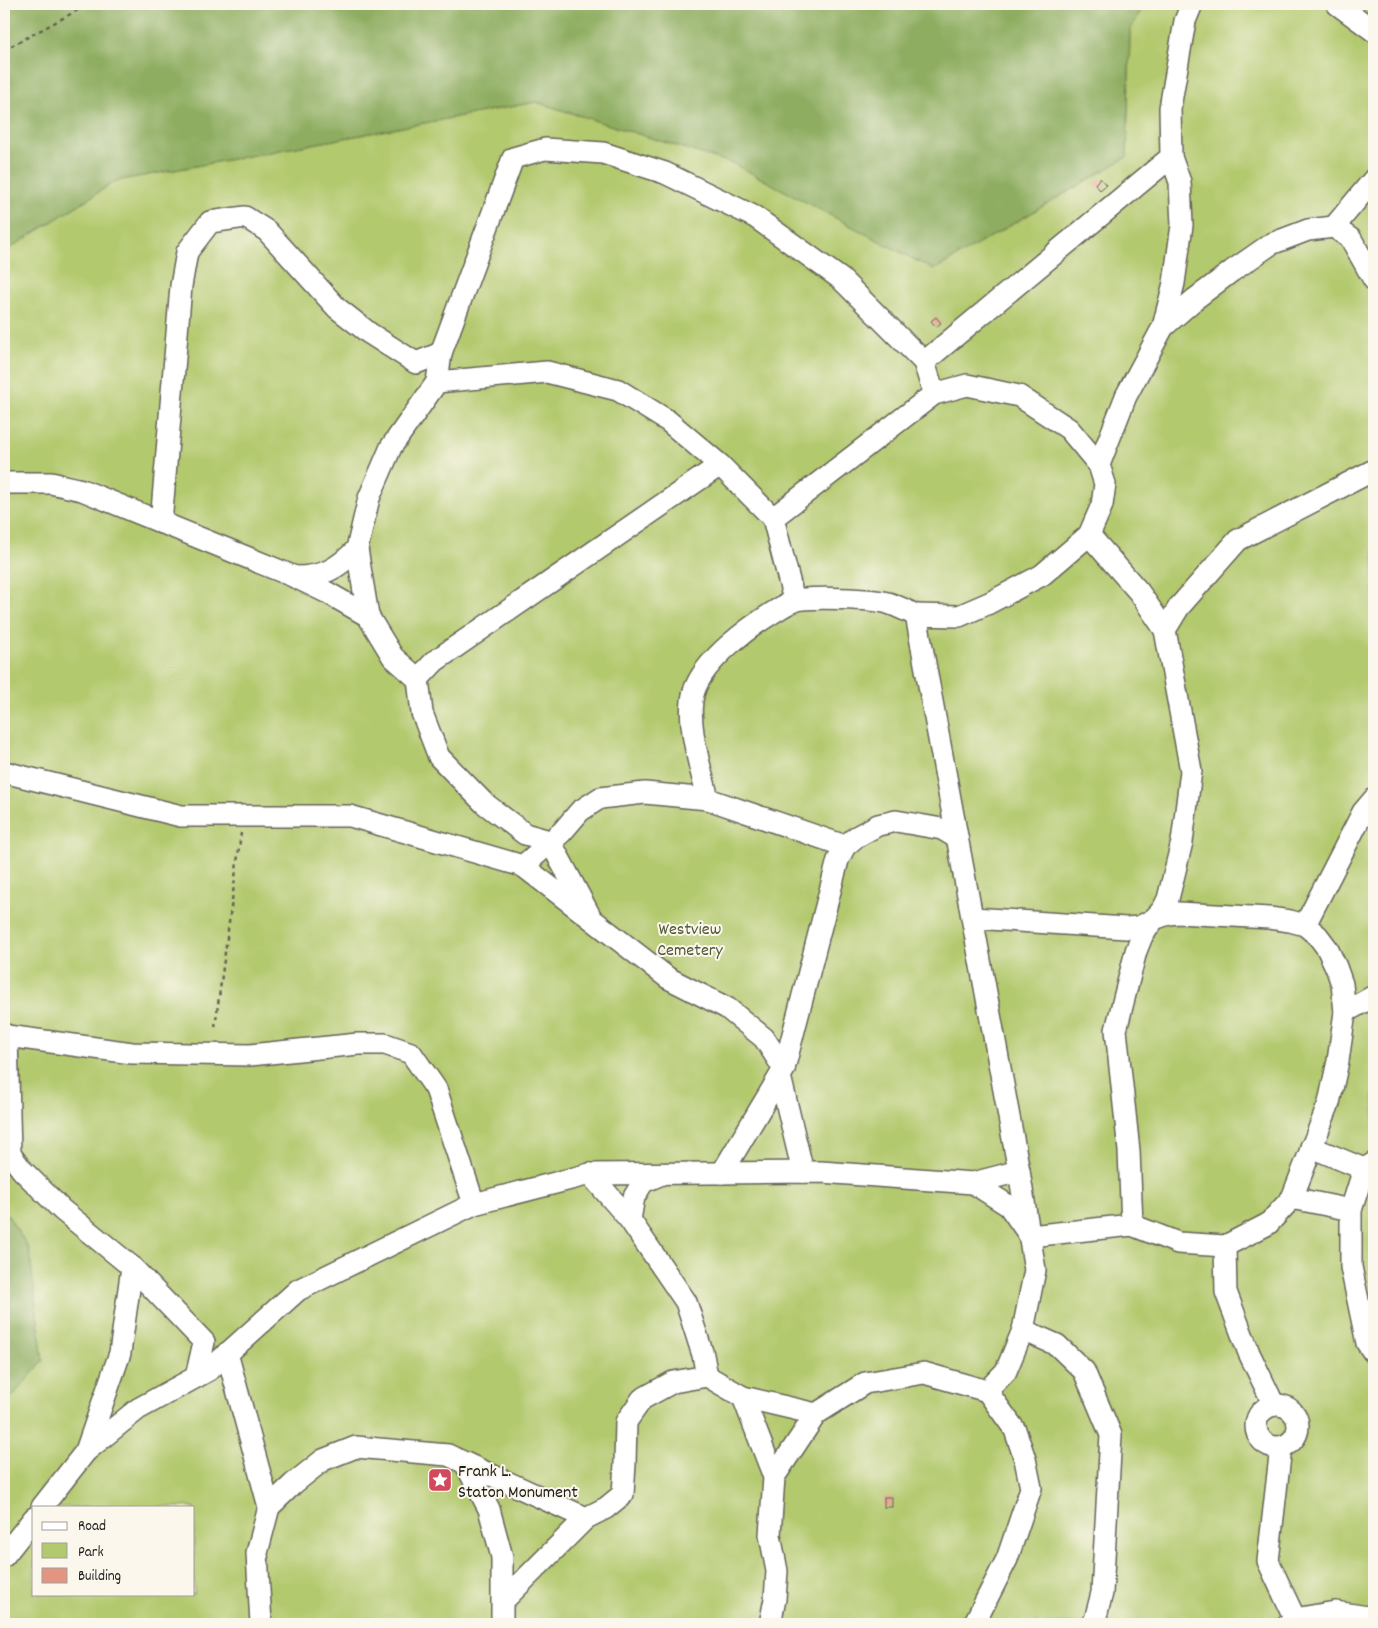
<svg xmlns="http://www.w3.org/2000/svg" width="1378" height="1628" font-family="Dekko,sans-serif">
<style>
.green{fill:#b3c96e;stroke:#687245;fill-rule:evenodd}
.forest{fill:#8ead61;stroke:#55643e}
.building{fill:#e39581}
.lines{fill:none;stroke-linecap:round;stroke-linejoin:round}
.minor-casing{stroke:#666259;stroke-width:24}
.path{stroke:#666259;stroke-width:2.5;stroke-dasharray:4 4;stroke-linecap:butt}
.minor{stroke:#fff;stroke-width:21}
.labels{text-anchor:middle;stroke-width:4;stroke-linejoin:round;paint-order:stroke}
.park-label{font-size:18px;fill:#515939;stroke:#fbf7ec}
.poi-label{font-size:18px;fill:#1c1c1c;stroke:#fbf7ec;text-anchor:start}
</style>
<rect width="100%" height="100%" fill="#fbf7ec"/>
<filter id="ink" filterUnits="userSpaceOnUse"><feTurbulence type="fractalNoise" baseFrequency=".02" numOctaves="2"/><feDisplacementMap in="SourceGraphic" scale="10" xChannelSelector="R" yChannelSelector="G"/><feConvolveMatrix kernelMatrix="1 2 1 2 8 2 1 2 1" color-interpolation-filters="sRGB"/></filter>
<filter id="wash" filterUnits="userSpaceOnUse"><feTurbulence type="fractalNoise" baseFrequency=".0096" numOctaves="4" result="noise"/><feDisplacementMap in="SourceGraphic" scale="20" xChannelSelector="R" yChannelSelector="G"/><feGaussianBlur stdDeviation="1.12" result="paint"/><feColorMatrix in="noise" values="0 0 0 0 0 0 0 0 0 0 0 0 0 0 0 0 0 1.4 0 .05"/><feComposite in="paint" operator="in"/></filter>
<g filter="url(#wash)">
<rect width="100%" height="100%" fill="#f0e5c9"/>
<path class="green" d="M1144,4h230v1620h-1370v-218l39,-45 -14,-112 -25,-40v-957l112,-71 420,-79 198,62 200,106 193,-113 3,-126zM34,1507h160v87h-160z"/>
<g class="forest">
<path d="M4,4h1140l-14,27 -3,126 -193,113 -200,-106 -198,-62 -420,79 -112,71z"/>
<path d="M4,1209l25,40 14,112 -39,45z"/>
</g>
<g id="blocks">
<g class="building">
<path d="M1100,178l6,7 -6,5 -5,-6z"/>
<path d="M936,317l5,6 -5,4 -5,-6z"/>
<rect x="884" y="1497" width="8" height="10"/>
</g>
</g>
</g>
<g filter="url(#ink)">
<use href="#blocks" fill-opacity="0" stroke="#666259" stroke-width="1"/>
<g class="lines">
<defs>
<g id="minor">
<path d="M1337,4l37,27"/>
<path d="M1334,227l40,-48"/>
<path d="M1163,327l11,-44 8,-58 -2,-43 -9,-25"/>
<path d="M924,362l247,-205 -1,-49 15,-87 7,-17"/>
<path d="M437,382l4,-29 72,-195 32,-9 58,4 62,20 90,44 86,62 83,83 10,32"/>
<path d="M1099,465l27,-69 37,-69 32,-28 37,-28 39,-27 37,-14 26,-3 17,12 23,41"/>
<path d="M4,483h47l31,7 213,87 33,16 40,23"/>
<path d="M773,518l161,-124 33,-9 52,11 50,33 30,36 6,19 -3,21 -13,30"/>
<path d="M161,523l20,-237 6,-34 23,-30 35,-5 22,14 70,77 32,25 47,30 25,-10"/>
<path d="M295,577c28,0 42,-8 62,-28"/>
<path d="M1165,630l14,-23 59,-67 136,-70"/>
<path d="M418,679l17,-18 285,-196 53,53 21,82"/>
<path d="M4,772l177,44h169l173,50 145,112 59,30 37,30 20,31"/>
<path d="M708,799c-7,-30 -23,-78 -14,-108 11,-32 55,-64 83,-81 5,-3 11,-7 17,-9 13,-5 80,-2 94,2 9,3 19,8 28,12"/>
<path d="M523,866l39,-34 18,-21 20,-13 45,-5 63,6 137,47"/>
<path d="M591,918l-41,-77 -25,-7 -41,-31 -45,-46 -17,-44 -4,-34 -25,-22 -25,-41 -11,-67 12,-51 22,-51 46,-65 110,-10 71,18 50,31 52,44"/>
<path d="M1305,925l58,-113 11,-13"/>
<path d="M1345,1012l29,-16"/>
<path d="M4,1034l3,2 125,17 118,2 108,-11h27l26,9 25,36 38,115"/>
<path d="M7,1036l3,118 12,16 40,40 70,57 72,75 -8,35"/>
<path d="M780,1076l23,96"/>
<path d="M1311,1147l53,22"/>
<path d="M1374,1163l-10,6 -13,41v57l16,76 7,10"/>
<path d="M722,1173l62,-104 54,-209 7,-14 11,-9 22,-12 18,-4 46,8 15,9"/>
<path d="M590,1174l40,46 56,82 17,53 4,21"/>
<path d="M973,1183l36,23 21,30 102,-11 46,18 47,3 43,-22 24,-26 37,-95 9,-42 7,-49 -3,-28 -6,-17 -9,-19 -9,-12 -13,-11 -15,-4 -21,-3 -90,-5 -11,1 -14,5 -12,17 -6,15 -20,79 13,121 3,74"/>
<path d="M1292,1198l59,12"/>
<path d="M630,1220l4,-23 9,-15 19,-8"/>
<path d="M1225,1246l1,46 23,61 25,52"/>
<path d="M1023,1330l34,15 27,26 27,64 -9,158 -7,27 -3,4"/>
<path d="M227,1353l42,154"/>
<path d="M743,1397l31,80 -4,58 7,36 -2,28 -5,25"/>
<circle cx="1277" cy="1426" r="21"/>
<path d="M1281,1447l-13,114 27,58 -7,5"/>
<path d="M86,1451l34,-98 12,-86"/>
<path d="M465,1463l121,55"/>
<path d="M774,1477l42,-63 49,-31 59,-10 63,18 19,-20 17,-41 12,-60 -16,-99"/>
<path d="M42,1507l44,-56 52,-42 71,-39 89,-80 176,-86 116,-30 231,-2 152,11 46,-12 -103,-556 43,1 30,-13 53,-28 47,-40 50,57 26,38 26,141 -9,71 -14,57 -5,10 -9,10 -15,8 -13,1 -153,-10"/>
<path d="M4,1556l30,-38"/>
<path d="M503,1601l83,-83 20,-10 17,-14 2,-30 1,-42 16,-23 31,-17 34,-6 36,21 73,17"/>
<path d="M1295,1619l40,-7 39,6"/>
<path d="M261,1624l-4,-71 12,-46 24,-23 30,-24 33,-13 92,8 17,8 24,46 13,48v67"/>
<path d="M974,1624l33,-65 24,-71 -6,-29 -10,-29 -28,-39"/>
</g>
</defs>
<use href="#minor" class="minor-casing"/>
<g class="path">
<path d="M4,50l85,-46"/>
<path d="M215,1027l26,-194"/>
</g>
<use href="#minor" class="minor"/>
</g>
</g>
<defs>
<symbol id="sight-square" viewBox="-11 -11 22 22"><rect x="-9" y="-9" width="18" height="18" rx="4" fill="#d1495b" stroke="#fbf7ec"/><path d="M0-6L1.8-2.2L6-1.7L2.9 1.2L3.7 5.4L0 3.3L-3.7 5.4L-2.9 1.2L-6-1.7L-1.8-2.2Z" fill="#fff"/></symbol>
</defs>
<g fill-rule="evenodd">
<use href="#sight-square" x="426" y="1466" width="28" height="28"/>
</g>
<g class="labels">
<g class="park-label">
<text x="690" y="934">Westview<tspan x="690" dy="21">Cemetery</tspan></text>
</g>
<g class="poi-label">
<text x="458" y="1476">Frank L.<tspan x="458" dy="21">Staton Monument</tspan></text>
</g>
</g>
<rect width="1378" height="1628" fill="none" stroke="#fbf7ec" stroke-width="20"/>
<rect x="32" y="1506" width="162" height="90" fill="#fbf7ec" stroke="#a29f99"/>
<rect x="42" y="1522" width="25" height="8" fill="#ffffff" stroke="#a29f99"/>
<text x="78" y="1530" font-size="15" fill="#1c1c1c">Road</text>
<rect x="42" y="1543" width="25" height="15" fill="#b3c96e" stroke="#a29f99"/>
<text x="78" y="1556" font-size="15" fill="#1c1c1c">Park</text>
<rect x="42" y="1568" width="25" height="15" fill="#e39581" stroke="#a29f99"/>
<text x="78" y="1580" font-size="15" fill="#1c1c1c">Building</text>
</svg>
